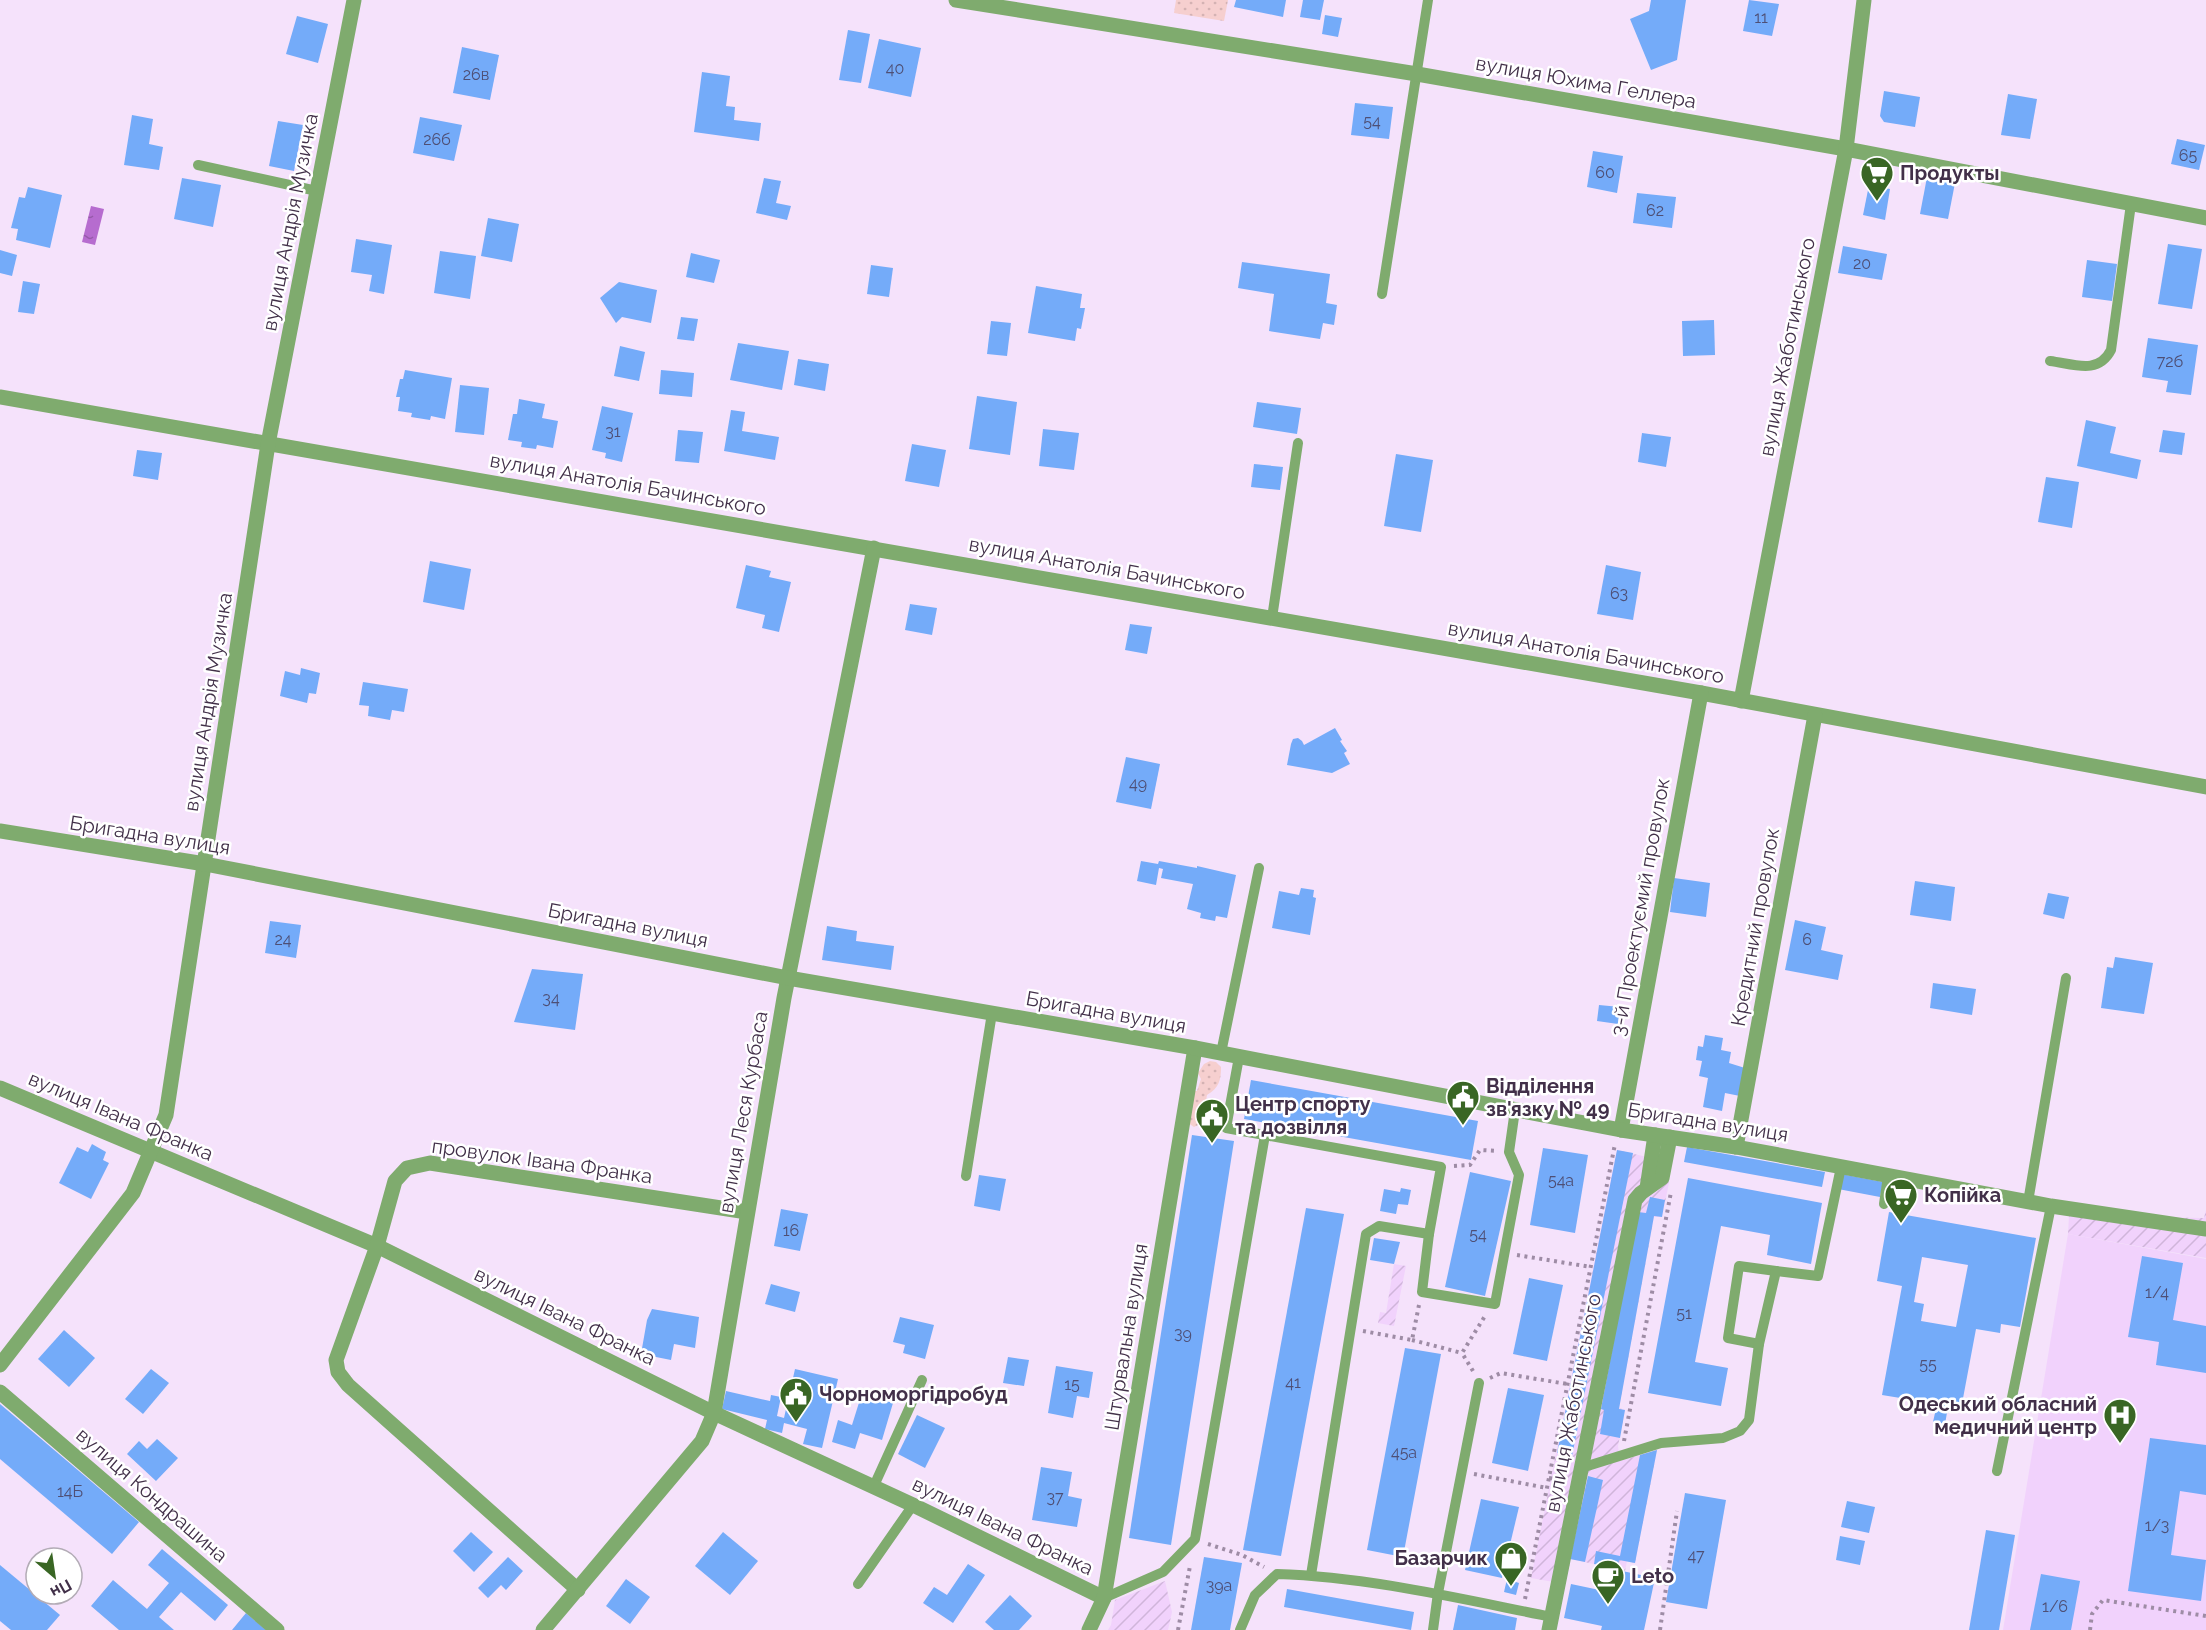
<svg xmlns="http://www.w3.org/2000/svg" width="2206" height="1630" font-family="Raleway,sans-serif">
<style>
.built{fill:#f1d2fc}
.industrial{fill:url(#industrial-furrows)}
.grass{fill:url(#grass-dots)}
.water{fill:url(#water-ripples)}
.building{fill:#74abf9;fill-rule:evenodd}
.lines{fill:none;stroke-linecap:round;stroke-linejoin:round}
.path{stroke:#9e8ca5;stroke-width:4;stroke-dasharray:3 4.5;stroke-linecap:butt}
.service{stroke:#7fab6e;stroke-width:10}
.minor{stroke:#7fab6e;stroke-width:15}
.tertiary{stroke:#7fab6e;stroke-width:15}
.labels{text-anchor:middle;stroke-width:5;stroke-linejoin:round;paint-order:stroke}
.number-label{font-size:16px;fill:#4e4f75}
.street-label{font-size:20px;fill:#423049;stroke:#fff}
.poi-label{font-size:20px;font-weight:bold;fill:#423049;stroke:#fff;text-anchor:start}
</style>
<defs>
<pattern id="industrial-furrows" width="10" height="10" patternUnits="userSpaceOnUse" patternTransform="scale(1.5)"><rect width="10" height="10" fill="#f1d2fc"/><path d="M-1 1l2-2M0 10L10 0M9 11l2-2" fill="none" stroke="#d0b5da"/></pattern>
<pattern id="grass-dots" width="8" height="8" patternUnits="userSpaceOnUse" patternTransform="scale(1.5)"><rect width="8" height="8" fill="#f6cfcf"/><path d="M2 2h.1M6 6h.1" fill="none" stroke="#d4b2b3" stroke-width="1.8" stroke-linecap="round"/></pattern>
<pattern id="water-ripples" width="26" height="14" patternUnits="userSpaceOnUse" patternTransform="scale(1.5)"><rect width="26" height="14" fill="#b66ccf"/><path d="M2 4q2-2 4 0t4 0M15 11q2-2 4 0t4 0" fill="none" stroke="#9659aa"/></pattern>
</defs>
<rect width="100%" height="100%" fill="#f5e2fb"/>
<path class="built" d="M2068,1234l138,25v371h-203z"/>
<g class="industrial">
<path d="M1617,1150l43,10 9,23 -7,34h-8l-35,191 6,2 -7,36 2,15 37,-11 -22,113 -8,-2 -2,10 -54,-12 -6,25 -34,-6z"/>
<path d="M2206,1210v48l-138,-24 1,-18 135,2z"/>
<path d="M1394,1264l12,2 -12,60 -16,-3 2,-11 6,1z"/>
<path d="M1165,1581l7,31 -4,18h-60l3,-5 4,-25z"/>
</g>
<g class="grass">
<path d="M1176,0h52l-4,21 -50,-8z"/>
<path d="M1210,1061l6,1 5,5c0,13 -2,21 -14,28l-5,28 -8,4 -9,-6 5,-30h7l4,-12 -3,-6 6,-9z"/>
</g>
<path class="water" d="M91,206l13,3 -9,36 -13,-3z"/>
<g class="building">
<path d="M1236,0h50l-3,17 -49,-10z"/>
<path d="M1303,0h21l-4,20 -20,-3z"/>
<path d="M1651,0h35l-9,60 -26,10 -21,-51 19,-8z"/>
<path d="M1749,0l30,4 -7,32 -29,-5z"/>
<path d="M1325,15l17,3 -4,19 -16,-3z"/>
<path d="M297,16l31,8 -10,39 -32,-9z"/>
<path d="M848,30l22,4 -9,49 -22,-3z"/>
<path d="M879,39l42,9 -10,49 -43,-9z"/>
<path d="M462,47l37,8 -9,45 -37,-7z"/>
<path d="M702,72l28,4 -4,30 9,1 -1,13 27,3 -2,18 -65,-9z"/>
<path d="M1884,91l36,6 -5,30 -31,-5 -4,-6z"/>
<path d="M2008,94l29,5 -7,40 -29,-4z"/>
<path d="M1355,103l38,4 -4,32 -38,-4z"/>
<path d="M132,115l21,4 -4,25 14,3 -4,23 -35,-5z"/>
<path d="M420,117l42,8 -8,36 -41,-8z"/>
<path d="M278,121l25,4 -9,46 -25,-5z"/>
<path d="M2177,139l28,6 -6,25 -28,-6z"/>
<path d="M1593,151l30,5 -6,37 -30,-6z"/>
<path d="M1927,177l28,6 -7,36 -28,-5z"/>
<path d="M182,178l39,7 -8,42 -39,-8z"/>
<path d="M764,178l17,3 -5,22 15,3 -4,14 -31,-7z"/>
<path d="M1869,185l21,4 -5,31 -22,-5z"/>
<path d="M28,187l34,8 -12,53 -34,-8 2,-11 -7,-1 8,-31 6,1z"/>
<path d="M1637,193l39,4 -4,31 -39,-5z"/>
<path d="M488,218l31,6 -7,38 -31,-6z"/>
<path d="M356,239l36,6 -8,49 -15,-3 3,-16 -21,-3z"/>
<path d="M2168,244l34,5 -10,60 -34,-5z"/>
<path d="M1843,246l44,8 -5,26 -44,-7z"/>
<path d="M0,250l17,5 -5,21 -12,-3z"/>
<path d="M440,251l36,5 -6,43 -36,-6z"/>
<path d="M691,253l29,7 -6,23 -28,-6z"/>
<path d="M2087,260l30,4 -5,37 -30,-4z"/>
<path d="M1242,262l88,12 -4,29 11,2 -3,20 -11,-2 -3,16 -51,-8 5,-37 -36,-6z"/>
<path d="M871,265l22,3 -4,29 -22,-3z"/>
<path d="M23,281l17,3 -6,30 -16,-2z"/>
<path d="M619,282l38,8 -6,33 -29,-6 -6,6 -16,-25z"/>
<path d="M1036,286l46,8 -2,14h5l-4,21 -4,-1 -2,13 -47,-8z"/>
<path d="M681,317l17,2 -4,22 -17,-2z"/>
<path d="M1714,320l1,35 -32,1 -1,-35z"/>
<path d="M991,321l20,2 -4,33 -20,-2z"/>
<path d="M2148,338l50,7 -7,50 -25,-3 2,-11 -26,-4z"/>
<path d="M738,343l51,8 -7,39 -52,-10z"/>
<path d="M620,346l25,6 -6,29 -25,-5z"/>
<path d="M798,359l31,5 -4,27 -31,-6z"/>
<path d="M405,370l47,8 -7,41 -14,-3 -1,4 -19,-3 1,-4 -14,-2 2,-14h-4l4,-18h3z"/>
<path d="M661,370l33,3 -2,24 -33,-3z"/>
<path d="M460,385l29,3 -5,47 -29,-3z"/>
<path d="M977,396l40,6 -7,53 -41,-6z"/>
<path d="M519,399l26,5 -3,14 16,3 -5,27 -16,-3 -1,4 -15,-2 1,-5 -14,-2 5,-26h4z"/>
<path d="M1257,402l44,6 -4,26 -44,-7z"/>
<path d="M602,406l31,7 -11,49 -17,-4 1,-5 -14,-3z"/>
<path d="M731,410l14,2 -3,19 37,6 -4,23 -51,-9z"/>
<path d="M2086,420l30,7 -6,26 31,7 -4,19 -60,-13z"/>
<path d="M1043,429l36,4 -5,37 -35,-4z"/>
<path d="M678,430l25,2 -4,31 -24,-2z"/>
<path d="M2163,430l22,3 -3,22 -23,-3z"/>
<path d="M1642,433l29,4 -5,30 -28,-5z"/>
<path d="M912,444l34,6 -7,37 -34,-6z"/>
<path d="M137,450l25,3 -4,27 -25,-4z"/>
<path d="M1396,454l37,6 -12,72 -37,-6z"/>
<path d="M1254,464l29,3 -3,23 -29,-3z"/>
<path d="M2046,477l33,5 -7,46 -34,-6z"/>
<path d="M430,561l41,8 -7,41 -41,-8z"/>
<path d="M746,565l25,6 -2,6 22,5 -12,50 -17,-4 3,-13 -29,-7z"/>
<path d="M1606,565l35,7 -8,48 -36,-6z"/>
<path d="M910,604l27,4 -5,27 -27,-5z"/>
<path d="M1130,624l22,3 -5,27 -22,-4z"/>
<path d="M301,668l19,5 -4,21 -7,-1 -2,10 -27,-7 5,-25 15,4z"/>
<path d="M363,682l45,7 -4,23 -12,-2 -2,10 -22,-4 1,-10 -10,-1z"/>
<path d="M1335,728l7,12 -2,1 7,10 -3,2 6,11 -18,9 -45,-8 4,-21 2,-5 5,-1 4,3 2,4z"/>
<path d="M1126,757l34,7 -9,45 -35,-7z"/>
<path d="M1141,861l17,3 1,-3 38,7v-2l39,9 -9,43 -11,-2 -1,5 -15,-3 1,-5 -14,-4 6,-25 -32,-6 2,-9 -4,-1 -3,17 -19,-4z"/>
<path d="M1674,878l36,5 -4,34 -36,-5z"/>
<path d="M1915,881l40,6 -4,34 -41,-6z"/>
<path d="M1301,888l13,2 -1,7 3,1 -6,37 -38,-7 7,-37 20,4z"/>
<path d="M2048,893l21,4 -5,22 -21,-5z"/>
<path d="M1795,920l31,7 -5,23 22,5 -5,25 -53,-10z"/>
<path d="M270,921l31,4 -5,33 -31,-5z"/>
<path d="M827,926l30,5 -1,10 38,5 -3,24 -69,-10z"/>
<path d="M2115,957l38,6 -9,51 -43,-6 6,-41 6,1z"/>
<path d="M532,969l51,5 -8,56 -61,-8z"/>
<path d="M1933,983l43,6 -4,26 -42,-7z"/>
<path d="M1599,1005l21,2 -2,17 -21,-3z"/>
<path d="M1705,1035l18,3 -2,12 10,2 -2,11 16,5 -5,28 -15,-3 -3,18 -19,-4 5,-29 -9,-2 3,-15 -6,-1 2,-14 5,1z"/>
<path d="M1251,1080l227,41 -7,39 -227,-41z"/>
<path d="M1192,1135l42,6 -63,404 -42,-7z"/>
<path d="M92,1144l14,8 -3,8 6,3 -18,36 -32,-16 18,-36 11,5z"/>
<path d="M1687,1147l138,25 -3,15 -138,-25z"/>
<path d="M1543,1148l45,7 -13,78 -45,-8z"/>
<path d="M1617,1150l16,3 -61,303 -15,-3z"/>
<path d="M1470,1172l41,9 -26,115 -40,-9z"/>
<path d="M1841,1174l42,8 -3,15 -42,-8z"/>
<path d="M979,1175l27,4 -6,32 -26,-5z"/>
<path d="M1688,1178l134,25 -11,61 -44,-9 3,-20 -49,-9 -26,136 33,6 -7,38 -73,-13z"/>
<path d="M1401,1188l10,2 -3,15 -10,-1 -2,10 -16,-3 4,-22 16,3z"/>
<path d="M1650,1197l15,3 -3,17 -8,-1 -35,193 6,1 -5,28 -20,-4 4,-24 -3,-1 37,-197 8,1z"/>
<path d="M1306,1208l38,6 -63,342 -38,-6z"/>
<path d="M781,1209l27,5 -8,37 -26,-5z"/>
<path d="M1889,1212l147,26 -16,89 -19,-3 -1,9 -24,-4 -15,80 -13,-2 -3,17 -12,-2 4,-18 -55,-9 20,-109 -25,-5zM1922,1257l46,8 -12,62 -35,-6 3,-17 -10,-2z"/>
<path d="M1374,1238l26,4 -6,22 -24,-4z"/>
<path d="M2142,1256l41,7 -10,57 33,6v47l-50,-8 3,-23 -31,-5z"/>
<path d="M1529,1278l34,7 -16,76 -34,-7z"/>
<path d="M771,1284l29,8 -5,20 -30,-8z"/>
<path d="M652,1309l47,8 -4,31 -21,-4 -3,16 -30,-6 6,-34z"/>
<path d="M900,1317l34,8 -9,34 -22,-6 2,-8 -12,-3z"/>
<path d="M64,1330l31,28 -26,29 -31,-28z"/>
<path d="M1405,1348l36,6 -38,203 -36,-7z"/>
<path d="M1008,1357l21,3 -5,26 -21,-3z"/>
<path d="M1056,1366l37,6 -4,26 -12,-2 -4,22 -25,-5z"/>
<path d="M151,1369l18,14 -26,31 -18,-15z"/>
<path d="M795,1369l43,10 -16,69 -19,-4 4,-15 -23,-6 -2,10 -17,-4 2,-9 -45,-11 4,-18 44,10 1,-6 10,2 -4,19 7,2z"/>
<path d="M1508,1388l36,7 -16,76 -36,-8z"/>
<path d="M862,1393l31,10 -11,37 -22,-7 -5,16 -23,-7 6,-22 14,5z"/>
<path d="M0,1404l139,118 -27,32 -112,-95z"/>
<path d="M917,1415l28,13 -20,40 -27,-14z"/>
<path d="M2150,1438l56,7v50l-26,-4 -9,64 35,5 -5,41 -73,-10z"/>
<path d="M157,1439l21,19 -22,23 -29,-27 12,-13 8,8z"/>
<path d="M1657,1450l-22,113 -16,-3 -2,9 -23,-5 2,-13 24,5 20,-101z"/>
<path d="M1041,1467l31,5 -4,24 14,3 -5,28 -45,-7z"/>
<path d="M1588,1476l15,4 -18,82 -15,-3z"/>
<path d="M1685,1493l41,7 -19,109 -41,-7z"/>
<path d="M1481,1499l38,8 -17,71 -37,-8z"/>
<path d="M1847,1501l28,6 -6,26 -28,-6z"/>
<path d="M1986,1530l29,5 -16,95h-30z"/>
<path d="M471,1532l22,20 -19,20 -21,-21z"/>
<path d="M723,1532l35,29 -28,34 -35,-29z"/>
<path d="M1840,1536l25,5 -5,24 -24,-5z"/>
<path d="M162,1549l66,56 -13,16 -34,-29 -22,25 15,13h-55l-28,-24 22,-26 34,29 22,-26 -21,-18z"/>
<path d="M508,1557l15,14 -17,19 -5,-5 -13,13 -10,-10z"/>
<path d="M1204,1557l38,6 -12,67h-39z"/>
<path d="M968,1564l17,11 -32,48 -30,-20 11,-16 13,8z"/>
<path d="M0,1565l60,50 -13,15h-36l-11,-9z"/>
<path d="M1613,1569l42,9 -11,52h-43l1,-4 -38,-8 7,-34 38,8z"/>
<path d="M2041,1574l39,7 -9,49h-41z"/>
<path d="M626,1579l24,18 -20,27 -24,-18z"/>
<path d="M1507,1579l12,4 -3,12 -12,-3z"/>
<path d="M1287,1589l127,23 -3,18 -127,-23z"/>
<path d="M1010,1595l22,21 -13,14h-25l-9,-8z"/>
<path d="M1458,1605l59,13 -2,12h-62z"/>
<path d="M246,1613l20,17h-34z"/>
</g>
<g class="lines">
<g class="path">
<path d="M1454,1166l16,-1 10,-15 18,1"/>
<path d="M1517,1255l74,12"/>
<path d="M1363,1331l49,9 7,-35"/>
<path d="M1412,1340l50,13"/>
<path d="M1473,1371l-11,-18 23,-37"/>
<path d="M1490,1378l11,-5 66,11"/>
<path d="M1624,1441l47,-249"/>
<path d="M1474,1474l73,14"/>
<path d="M1549,1478l14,2"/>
<path d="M1208,1544l34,11 22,12"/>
<path d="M1525,1599l90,-455"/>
<path d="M1178,1630l12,-64"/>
<path d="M1660,1630l17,-119"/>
<path d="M2090,1630l2,-16 11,-14 103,16"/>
</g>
<g class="service">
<path d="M198,165l119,26"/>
<path d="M1382,294l46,-294"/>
<path d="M2050,361c24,3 48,14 61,-11l20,-146"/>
<path d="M1272,618l26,-175"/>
<path d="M1221,1053l38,-185"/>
<path d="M1239,1057l-13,71 215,39 -12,67 -50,-8 -13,8 -55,341"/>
<path d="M966,1176l26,-163"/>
<path d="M2028,1202l38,-224"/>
<path d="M1884,1204l4,-28"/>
<path d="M1429,1234l-7,58 73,12 24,-129 -10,-23 6,-42"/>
<path d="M1759,1344l-31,-6 11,-72 37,5"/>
<path d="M1581,1468l80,-25 62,-5 17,-7 9,-11 10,-76 17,-73 42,5 23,-109"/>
<path d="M1997,1471l54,-265"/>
<path d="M873,1488l49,-108"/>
<path d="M858,1584l55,-79"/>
<path d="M1104,1598l59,-26 32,-33 70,-404"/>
<path d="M1240,1630l15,-35 22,-21c93,3 184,25 275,43"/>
<path d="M1433,1630l5,-37 41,-210"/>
</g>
<g class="minor">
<path d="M956,0l461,74 429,75 360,69"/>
<path d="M0,397l1701,296 505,94"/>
<path d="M1741,701l105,-552 18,-149"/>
<path d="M0,1088l377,158 337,167 199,92 191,93"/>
<path d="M1621,1130l80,-437"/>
<path d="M1736,1147l79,-432"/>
<path d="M1647,1188l8,-53"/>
<path d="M0,1365l133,-172 33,-78 102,-671 86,-444"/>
<path d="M0,1392l277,238"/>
<path d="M578,1590l-230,-205 -10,-13 -2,-12 41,-114 18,-65 12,-13 23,-5 317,49"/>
<path d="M543,1630l159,-189 12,-28 70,-415 90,-450"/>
<path d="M1089,1630l15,-32 91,-550"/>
<path d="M1549,1630l86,-430 6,-7 21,-15 8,-41"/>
</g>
<path class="tertiary" d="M0,831l205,33 583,114 407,70 426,82 115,17 315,59 155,23"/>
</g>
<defs>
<symbol id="supermarket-pin" viewBox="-11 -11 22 30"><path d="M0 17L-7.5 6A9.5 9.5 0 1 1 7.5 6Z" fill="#396624" stroke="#fff"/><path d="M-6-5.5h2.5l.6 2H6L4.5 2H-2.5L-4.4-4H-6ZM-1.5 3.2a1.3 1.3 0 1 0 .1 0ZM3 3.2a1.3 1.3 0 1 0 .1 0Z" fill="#fff"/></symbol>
<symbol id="civic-pin" viewBox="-11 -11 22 30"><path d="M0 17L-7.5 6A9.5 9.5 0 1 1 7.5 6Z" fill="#396624" stroke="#fff"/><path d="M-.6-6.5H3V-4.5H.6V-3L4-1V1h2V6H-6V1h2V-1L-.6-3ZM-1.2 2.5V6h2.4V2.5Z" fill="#fff"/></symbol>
<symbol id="hospital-pin" viewBox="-11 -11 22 30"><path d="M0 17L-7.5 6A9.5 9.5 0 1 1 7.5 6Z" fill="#396624" stroke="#fff"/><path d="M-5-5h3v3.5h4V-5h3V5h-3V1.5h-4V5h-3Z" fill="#fff"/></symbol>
<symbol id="shop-pin" viewBox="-11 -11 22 30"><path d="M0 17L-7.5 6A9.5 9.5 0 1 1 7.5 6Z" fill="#396624" stroke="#fff"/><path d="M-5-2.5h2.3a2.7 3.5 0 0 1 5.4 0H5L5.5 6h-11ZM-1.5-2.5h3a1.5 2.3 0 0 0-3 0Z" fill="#fff"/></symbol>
<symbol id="cafe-pin" viewBox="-11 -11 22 30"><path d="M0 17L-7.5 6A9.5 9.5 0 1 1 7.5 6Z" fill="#396624" stroke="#fff"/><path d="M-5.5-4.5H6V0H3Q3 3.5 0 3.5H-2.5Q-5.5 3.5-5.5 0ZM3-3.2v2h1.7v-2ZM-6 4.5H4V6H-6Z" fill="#fff"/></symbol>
</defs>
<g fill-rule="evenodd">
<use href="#supermarket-pin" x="1858" y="154" width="38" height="52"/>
<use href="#civic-pin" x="1444" y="1078" width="38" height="52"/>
<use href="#civic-pin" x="1193" y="1096" width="38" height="52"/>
<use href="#supermarket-pin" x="1882" y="1176" width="38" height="52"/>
<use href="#civic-pin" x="777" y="1375" width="38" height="52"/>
<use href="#hospital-pin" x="2101" y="1396" width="38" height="52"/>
<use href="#shop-pin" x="1492" y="1539" width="38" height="52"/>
<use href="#cafe-pin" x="1589" y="1557" width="38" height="52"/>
</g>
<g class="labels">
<g class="number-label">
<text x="1761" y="23">11</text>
<text x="895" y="74">40</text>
<text x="476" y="80">26в</text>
<text x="1372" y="127">54</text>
<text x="437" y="145">26б</text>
<text x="2188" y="161">65</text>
<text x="1605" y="178">60</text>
<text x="1655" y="216">62</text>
<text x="1862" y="269">20</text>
<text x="2170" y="367">72б</text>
<text x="613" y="437">31</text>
<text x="1619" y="599">63</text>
<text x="1138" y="789">49</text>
<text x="283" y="945">24</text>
<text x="1807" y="945">6</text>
<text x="551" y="1004">34</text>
<text x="1561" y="1186">54а</text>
<text x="791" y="1236">16</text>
<text x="1478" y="1240">54</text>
<text x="2157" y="1298">1/4</text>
<text x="1684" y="1319">51</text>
<text x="1183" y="1339">39</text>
<text x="1928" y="1370">55</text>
<text x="1293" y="1388">41</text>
<text x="1072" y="1390">15</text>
<text x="1404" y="1458">45а</text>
<text x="70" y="1497">14Б</text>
<text x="1055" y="1503">37</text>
<text x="2157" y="1531">1/3</text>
<text x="1696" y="1561">47</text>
<text x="1219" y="1591">39а</text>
<text x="2055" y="1612">1/6</text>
</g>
<g class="street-label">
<text transform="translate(1586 82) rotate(10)" y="7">вулиця Юхима Геллера</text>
<text transform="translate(290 222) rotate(-79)" y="7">вулиця Андрія Музичка</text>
<text transform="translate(1787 347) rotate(-79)" y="7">вулиця Жаботинського</text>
<text transform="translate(628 484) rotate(10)" y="7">вулиця Анатолія Бачинського</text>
<text transform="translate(1107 568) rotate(10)" y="7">вулиця Анатолія Бачинського</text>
<text transform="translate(1586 652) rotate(10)" y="7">вулиця Анатолія Бачинського</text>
<text transform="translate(208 702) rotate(-81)" y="7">вулиця Андрія Музичка</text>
<text transform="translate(150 835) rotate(9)" y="7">Бригадна вулиця</text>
<text transform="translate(1640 907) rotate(-80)" y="7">3-й Проектуємий провулок</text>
<text transform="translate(628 925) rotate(11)" y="7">Бригадна вулиця</text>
<text transform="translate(1755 927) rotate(-80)" y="7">Кредитний провулок</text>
<text transform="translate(1106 1012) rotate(10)" y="7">Бригадна вулиця</text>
<text transform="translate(743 1112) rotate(-80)" y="7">вулиця Леся Курбаса</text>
<text transform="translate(121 1116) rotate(23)" y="7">вулиця Івана Франка</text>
<text transform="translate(1708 1122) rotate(9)" y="7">Бригадна вулиця</text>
<text transform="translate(542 1161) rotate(8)" y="7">провулок Івана Франка</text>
<text transform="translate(565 1316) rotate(26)" y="7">вулиця Івана Франка</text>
<text transform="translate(1126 1337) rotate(-81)" y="7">Штурвальна вулиця</text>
<text transform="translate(1573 1403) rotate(-79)" y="7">вулиця Жаботинського</text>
<text transform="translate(152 1495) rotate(41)" y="7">вулиця Кондрашина</text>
<text transform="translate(1003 1526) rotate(26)" y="7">вулиця Івана Франка</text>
</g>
<g class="poi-label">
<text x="1900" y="180">Продукты</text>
<text x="1486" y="1093">Відділення<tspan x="1486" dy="23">зв'язку № 49</tspan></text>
<text x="1235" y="1111">Центр спорту<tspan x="1235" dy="23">та дозвілля</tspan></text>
<text x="1924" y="1202">Копійка</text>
<text x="819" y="1401">Чорноморгідробуд</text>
<text x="2097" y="1411" text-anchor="end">Одеський обласний<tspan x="2097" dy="23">медичний центр</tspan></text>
<text x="1488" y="1565" text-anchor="end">Базарчик</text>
<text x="1631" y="1583">Leto</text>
</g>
</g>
<g transform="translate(54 1576) rotate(151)"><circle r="28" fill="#ffffff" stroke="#b3acb6" stroke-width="1.5"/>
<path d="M0-4.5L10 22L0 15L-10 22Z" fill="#396624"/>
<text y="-9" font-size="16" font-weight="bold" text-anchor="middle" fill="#423049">Пн</text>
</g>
</svg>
